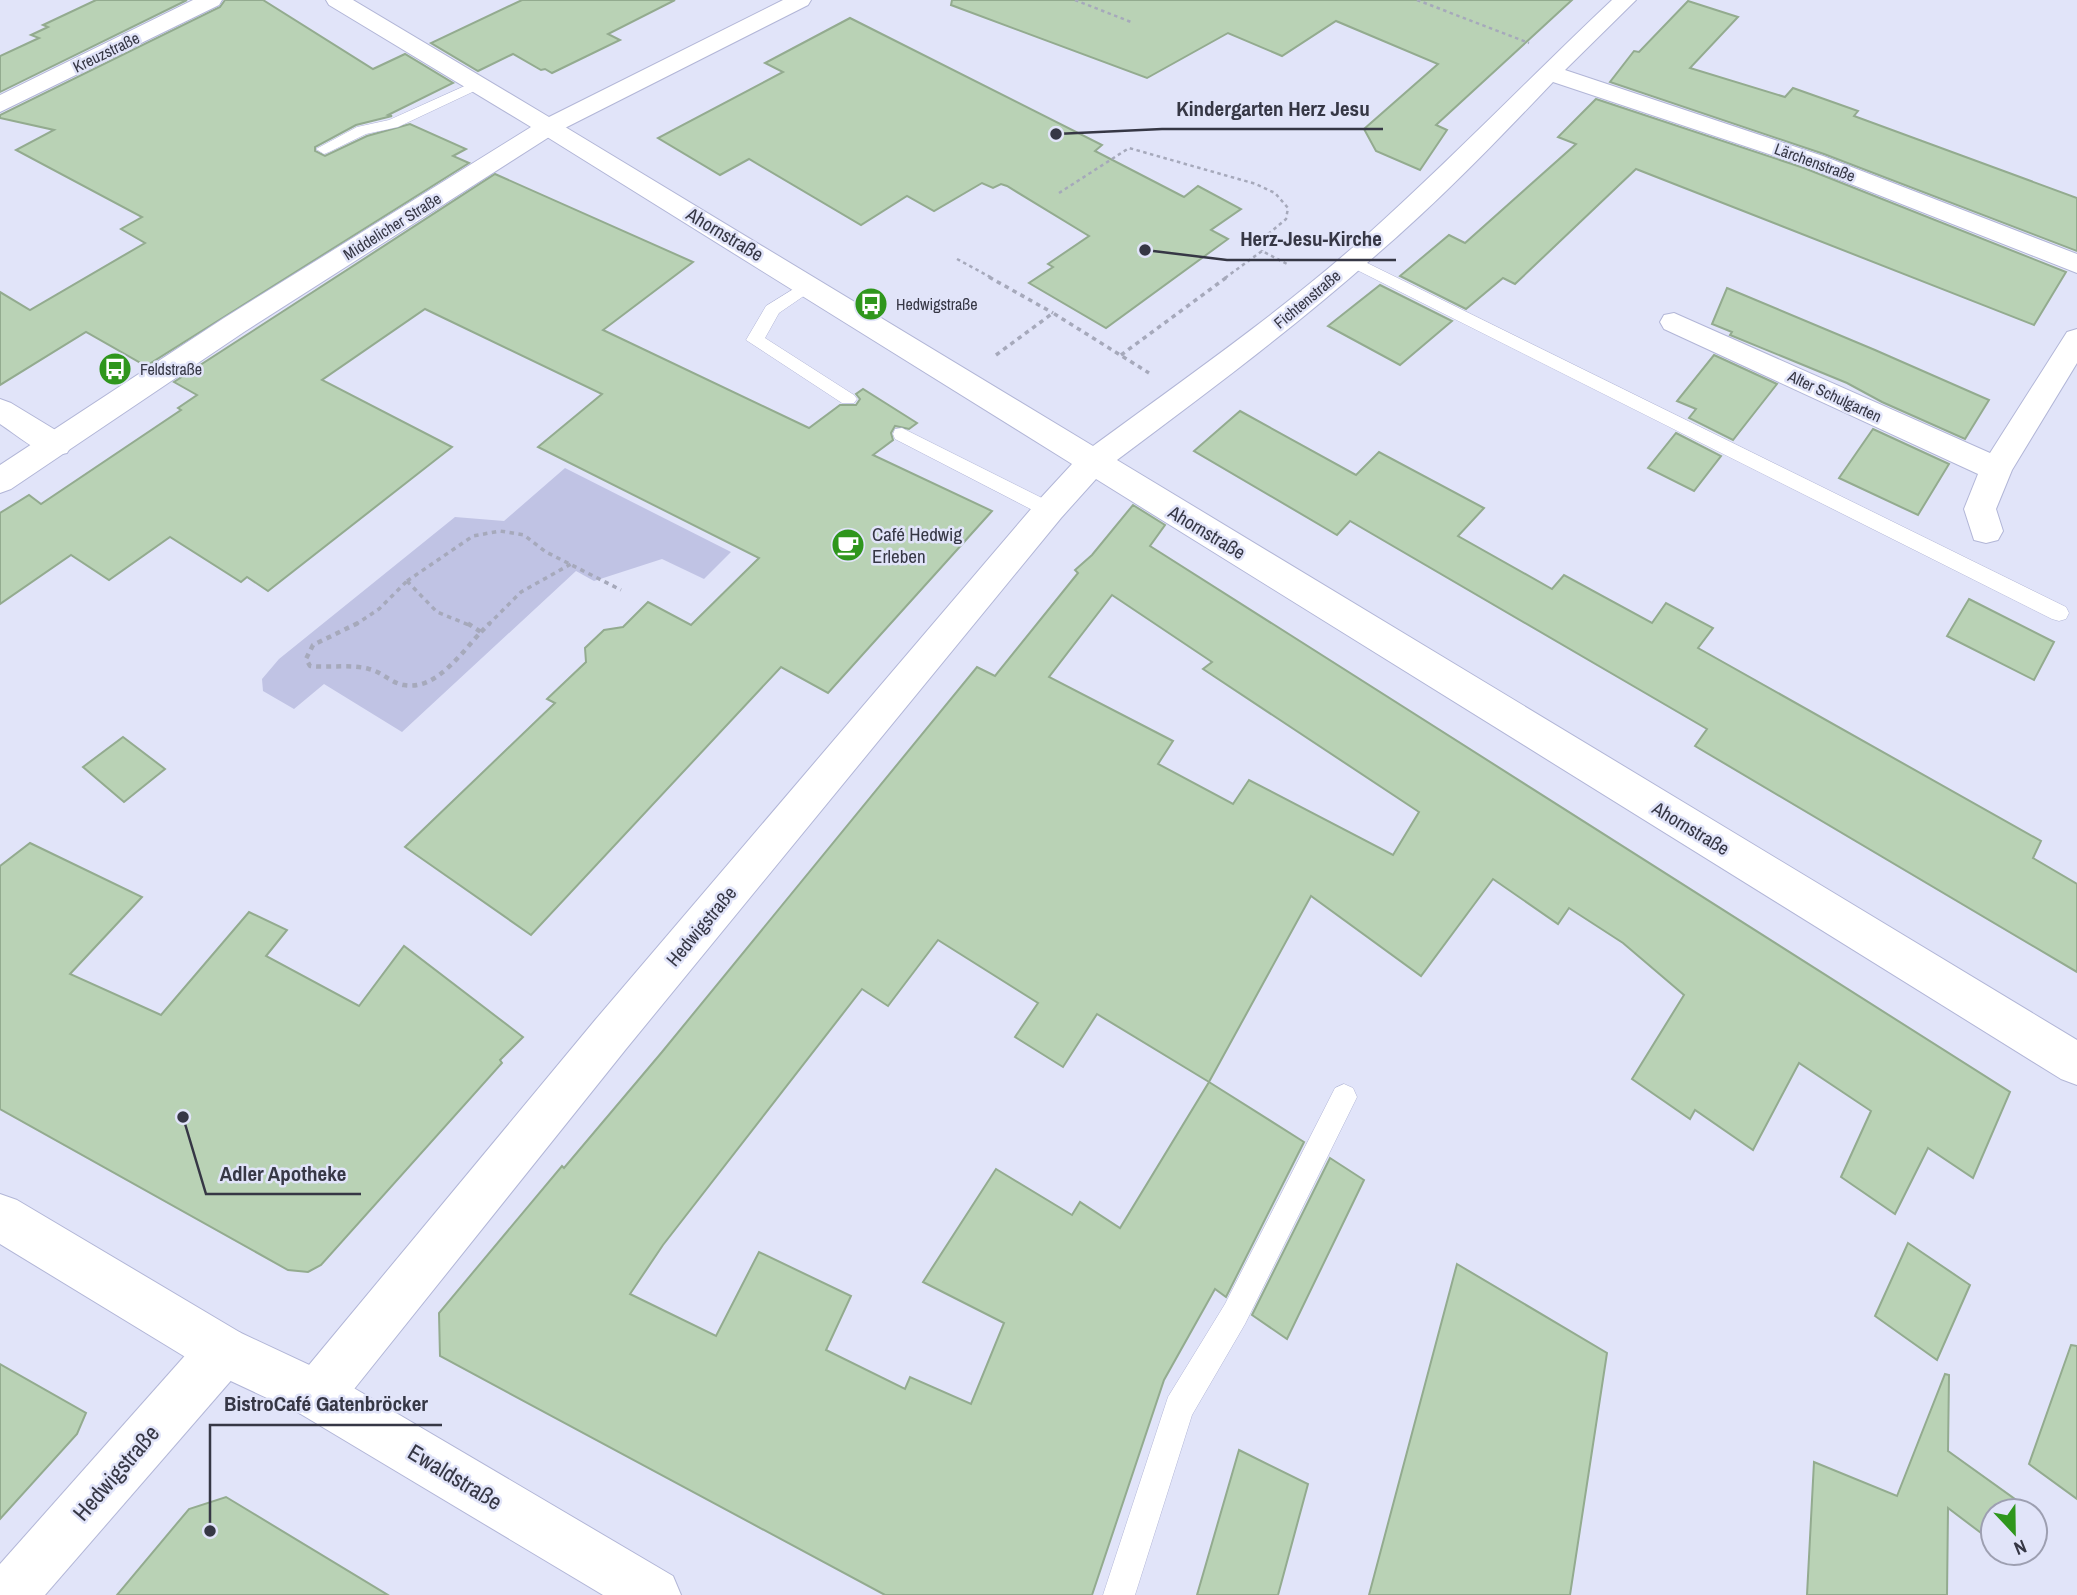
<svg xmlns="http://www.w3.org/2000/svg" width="2077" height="1595" font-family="'Archivo Narrow',sans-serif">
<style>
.green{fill:#c0c3e4}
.building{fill:#b9d2b5;stroke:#93ab8f;stroke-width:2;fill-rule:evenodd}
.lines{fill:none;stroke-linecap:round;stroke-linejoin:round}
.lane-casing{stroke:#b2b6d7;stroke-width:1}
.street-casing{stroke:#b2b6d7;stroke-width:2}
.secondary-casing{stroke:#b2b6d7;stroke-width:2}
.path-far2{stroke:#a6a9bb;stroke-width:2.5;stroke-dasharray:3.5 3.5;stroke-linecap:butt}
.path-far1{stroke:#a6a9bb;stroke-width:3.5;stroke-dasharray:4.5 4.5;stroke-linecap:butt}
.path{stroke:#a6a9bb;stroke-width:4.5;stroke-dasharray:5 5;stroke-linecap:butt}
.lane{fill:#fff;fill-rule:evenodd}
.street{fill:#fff;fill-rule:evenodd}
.secondary{fill:#fff;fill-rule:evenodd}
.labels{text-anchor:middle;stroke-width:5;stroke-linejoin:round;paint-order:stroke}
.far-street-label{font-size:16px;fill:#363745;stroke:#e1e4f9}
.far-poi-label{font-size:16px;fill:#363745;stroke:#e1e4f9;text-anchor:start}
.street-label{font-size:19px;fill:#363745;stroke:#e1e4f9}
.poi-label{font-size:19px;fill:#363745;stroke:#e1e4f9;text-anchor:start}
.near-street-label{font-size:23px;fill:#363745;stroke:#e1e4f9}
.leader{fill:none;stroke:#363745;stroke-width:2.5}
.callout-dot{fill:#363745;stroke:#e1e4f9;stroke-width:2.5}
.callout-label{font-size:21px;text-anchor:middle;font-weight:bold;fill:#363745;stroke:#e1e4f9;stroke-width:5;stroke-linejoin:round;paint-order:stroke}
</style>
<rect width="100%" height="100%" fill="#e1e4f9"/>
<path class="green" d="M565,468l166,84 -27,27 -42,-20 -68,22 -18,-10 -174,161 -78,-48 -30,25 -31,-18 -1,-12 17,-20 176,-142 49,4z"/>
<g class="building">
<path d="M96,0h91l-187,92v-36l39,-18 -8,-3 17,-8 -5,-2z"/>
<path d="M225,0h38l110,69 32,-15 48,29 -65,32 4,1 -36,9 -41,22v4l10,5 42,-20 43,-12 56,25 -13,7 16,7 -323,203 -60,-34 -86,53v-93l30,18 115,-67 -24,-14 21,-12 -126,-67 38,-20 -54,-12v-3l220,-108z"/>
<path d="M522,0h153l-67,34 12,6 -68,33 -7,-4 -4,1 -28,-16 -35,17 -47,-28z"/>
<path d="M952,0h620l-136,125 11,5 -27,40 -44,-19 -12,-22 74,-65 -102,-43 -54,35 -54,-23 -81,45 -196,-73z"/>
<path d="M1688,1l50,16 -48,51 95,29 8,-9 65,23 -4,5 223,82v53l-253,-97 -214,-72 24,-31 5,1z"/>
<path d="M850,18l252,127 -7,6 89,46 14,-11 43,23 -30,21 17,9 -122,89 -77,-45 24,-16 -5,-3 41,-28 -82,-50 -6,-2 -8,4 -11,-5 -48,28 -27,-15 -46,29 -112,-66 -29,16 -62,-37 125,-66 -18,-9z"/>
<path d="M1596,99l208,69 262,104 -32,53 -398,-156 -121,115 -12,-6 -37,31 -66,-33 49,-41 16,8 111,-99 -18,-7z"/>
<path d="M495,174l198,88 -90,68 206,98 31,-23h16l4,-6 -4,-5 7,-5 54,34 -8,6 -14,-3 -4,7 2,7 -20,15 119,56 -164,182 -47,-26 -250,268 -126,-88 150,-144 -8,-4 39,-37 -1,-14 19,-18 19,-3 25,-25 43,23 68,-67 -221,-111 64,-53 -177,-85 -103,71 130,67 -184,144 -21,-14 -6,5 -71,-45 -61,43 -38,-25 -71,49v-91l29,-18 12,9 140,-94 -3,-2 19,-13 -23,-13z"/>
<path d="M1380,285l72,36 -52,44 -72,-39z"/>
<path d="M1727,288l148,62 114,50 -24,39 -83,-37 -35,-19 -117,-48 2,-3 -20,-8z"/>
<path d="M1714,355l63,29 -44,56 -44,-22 7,-9 -19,-8z"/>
<path d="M1240,411l116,64 23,-23 105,56 -26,28 94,53 12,-14 88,48 14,-20 47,25 -15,20 343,193 -8,17 44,26v88l-382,-226 12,-17 -357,-208 -13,14 -143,-84z"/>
<path d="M1873,429l76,35 -31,51 -79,-37z"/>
<path d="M1676,433l45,23 -27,35 -46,-23z"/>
<path d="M1133,505l32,20 -15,21 860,546 -37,86 -45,-30 -33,66 -54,-37 30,-66 -72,-48 -46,87 -58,-40 -5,9 -58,-40 52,-84 -61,-52 -54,-35 -11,16 -65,-45 -72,97 -110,-80 -102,186 95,60 -78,155 -11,-8 -51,91 -72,215h-207l-445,-239 -1,-43 123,-147 2,2 98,-116 315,-385 18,9 83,-103 -3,-3 17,-15zM1112,595l100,67 -9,7 216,143 -26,43 -144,-75 -16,24 -75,-40 15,-23 -124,-64zM938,940l100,63 -23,34 48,30 34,-53 112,68 -89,146 -40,-26 -8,13 -76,-46 -73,113 81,41 -33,81 -61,-27 -5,12 -79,-39 25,-54 -92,-44 -43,84 -86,-42 33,-49 199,-256 26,17z"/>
<path d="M1969,599l85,43 -20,38 -87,-44z"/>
<path d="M123,737l42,32 -41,33 -41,-35z"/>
<path d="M30,843l112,54 -72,77 91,41 88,-103 38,18 -21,26 93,50 45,-60 119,91 -23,23 2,3 -181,202 -13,7 -20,-2 -288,-161v-243z"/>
<path d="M1330,1158l34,22 -77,159 -35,-24z"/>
<path d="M1908,1243l62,42 -33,75 -62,-44z"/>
<path d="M1457,1264l150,89 -37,242h-201z"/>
<path d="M2071,1345l6,1v153l-48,-35z"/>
<path d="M0,1364l86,49 -9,21 -77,85z"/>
<path d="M1945,1374l4,1 -1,76 71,51 -3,9h-23v31l-45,-34 -1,87h-140l7,-133 83,34z"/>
<path d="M1239,1450l69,34 -30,111h-81z"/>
<path d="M226,1497l162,98h-271l72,-86z"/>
</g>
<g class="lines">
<defs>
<g id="lane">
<path d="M478,80l5,1v6l-85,40 -32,7 -37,18 -5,2 -8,-5 41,-22 32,-7z"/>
<path d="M1353,256l713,351 3,6 -3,6 -7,2 -7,-2 -705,-354 -2,-4z"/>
<path d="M808,280l6,1 2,4 -2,4 -35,24 -14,25 89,57 3,4 -3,4h-12l-96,-63 20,-34z"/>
<path d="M902,428l154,77 3,5 -3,5h-14l-147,-76 -2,-5 2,-5z"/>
<path d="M1344,1084l9,4 4,9 -112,227 -53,91 -57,180h-32l65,-198 57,-93 110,-216z"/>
</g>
<g id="street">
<path d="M193,0h29l-3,5 -219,107v-17z"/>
<path d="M1612,0h24l-71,70 258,86 254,98v19l-272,-107 -252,-84c-57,60 -115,120 -178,174 -82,73 -170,138 -258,204l960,580v45l-16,-6 -965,-600 -35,39 -435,531 -291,364 -18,7 -18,-7 -7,-18 7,-18 297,-358 441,-517 35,-38 -533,-332 -4,-5 4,-5 9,-3 9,3 536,324c90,-66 182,-130 266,-204 87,-77 168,-162 253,-242z"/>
<path d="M1674,313l316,140 77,-121 10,-3v34l-65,107 -16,39 7,22 -5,9 -12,3 -12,-3 -10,-31 14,-35 -314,-145 -4,-7 4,-7z"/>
<path d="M0,399l11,4 56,34 5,8 -5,8c-24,7 -47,-16 -67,-29z"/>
<path d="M223,1326l18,7 7,18 -7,18 -196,226h-45v-31l205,-231z"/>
</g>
<g id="secondary">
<path d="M326,0h27l196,117 234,-117h28l-3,5 -251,127 -313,200 -233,157 -11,4v-28l224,-147 307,-191 -202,-122z"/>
<path d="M0,1194l17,6 224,133 94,44 338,199 8,19h-78l-304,-182 -94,-44 -205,-125z"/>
</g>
</defs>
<use href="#lane" class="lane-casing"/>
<use href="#street" class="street-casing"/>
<use href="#secondary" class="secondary-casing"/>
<g class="path-far2">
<path d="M1075,0l56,22"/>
<path d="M1417,0l112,43"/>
<path d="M1059,193l70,-45 127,36 19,9 13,15 -2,11 -19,16 -5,16"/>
<path d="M957,259l35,19"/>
<path d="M1225,278l37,-27 27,14"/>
</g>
<g class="path-far1">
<path d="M989,277l64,36"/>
<path d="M996,355l57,-42 96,60"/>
<path d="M1121,355l106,-78"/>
<path d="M407,581l30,31 32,13"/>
<path d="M407,581l66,-45 27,-5 24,4 22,17 75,38"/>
<path d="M355,625l24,-16 28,-28"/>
<path d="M488,625l33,-33 50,-28"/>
</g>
<g class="path">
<path d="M358,623l-45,22 -7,14 4,7c19,2 41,-2 59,3 13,3 22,14 35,16 32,6 58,-33 77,-53l-14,-9"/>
<path d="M481,632l9,-9"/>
</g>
<use href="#lane" class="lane"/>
<use href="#street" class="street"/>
<use href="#secondary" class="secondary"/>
</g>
<defs>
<symbol id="bus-disc" viewBox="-11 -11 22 22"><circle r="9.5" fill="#2f961d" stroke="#e1e4f9"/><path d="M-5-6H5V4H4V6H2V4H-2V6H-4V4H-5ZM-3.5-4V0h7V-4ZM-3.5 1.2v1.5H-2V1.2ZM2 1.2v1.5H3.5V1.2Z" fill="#fff"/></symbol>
<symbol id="cafe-disc" viewBox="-11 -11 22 22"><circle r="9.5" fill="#2f961d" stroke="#e1e4f9"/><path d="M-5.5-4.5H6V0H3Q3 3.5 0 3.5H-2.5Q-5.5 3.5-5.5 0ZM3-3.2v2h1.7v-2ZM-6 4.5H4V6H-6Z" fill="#fff"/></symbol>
</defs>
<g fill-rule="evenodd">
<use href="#bus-disc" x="852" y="285" width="38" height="38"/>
<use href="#bus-disc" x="96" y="350" width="38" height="38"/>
<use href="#cafe-disc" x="829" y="526" width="38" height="38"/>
</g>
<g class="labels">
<g class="far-street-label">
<text transform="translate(106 52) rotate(-26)" y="6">Kreuzstraße</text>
<text transform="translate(1815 162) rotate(20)" y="6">Lärchenstraße</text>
<text transform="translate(392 226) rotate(-32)" y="6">Middelicher Straße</text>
<text transform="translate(1307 299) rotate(-40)" y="6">Fichtenstraße</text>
<text transform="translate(1835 396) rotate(25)" y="6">Alter Schulgarten</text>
</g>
<g class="far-poi-label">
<text x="896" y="310">Hedwigstraße</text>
<text x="140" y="375">Feldstraße</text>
</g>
<g class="street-label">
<text transform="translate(725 234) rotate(31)" y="7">Ahornstraße</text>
<text transform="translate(1207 532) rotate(31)" y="7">Ahornstraße</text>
<text transform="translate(1691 828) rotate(31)" y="7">Ahornstraße</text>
<text transform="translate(701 926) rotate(-50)" y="7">Hedwigstraße</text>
</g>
<g class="poi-label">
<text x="872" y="541">Café Hedwig<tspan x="872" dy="22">Erleben</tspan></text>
</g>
<g class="near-street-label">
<text transform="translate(116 1473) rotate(-49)" y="8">Hedwigstraße</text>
<text transform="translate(455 1477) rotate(31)" y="8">Ewaldstraße</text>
</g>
</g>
<path class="leader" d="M1056 134L1162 129H1383M1145 250L1227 260H1396M183 1117L206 1194H361M210 1531L210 1425H442"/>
<g class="callout-dot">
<circle cx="1056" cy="134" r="7"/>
<circle cx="1145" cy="250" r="7"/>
<circle cx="183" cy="1117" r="7"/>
<circle cx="210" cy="1531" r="7"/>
</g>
<g class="callout-label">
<text x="1273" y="116">Kindergarten Herz Jesu</text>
<text x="1311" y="246">Herz-Jesu-Kirche</text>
<text x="283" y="1181">Adler Apotheke</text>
<text x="326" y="1411">BistroCafé Gatenbröcker</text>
</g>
<g transform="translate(2014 1532) rotate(158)"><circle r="33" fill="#e1e4f9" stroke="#9d9fb1" stroke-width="2"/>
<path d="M0-5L12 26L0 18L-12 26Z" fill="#2f961d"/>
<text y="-10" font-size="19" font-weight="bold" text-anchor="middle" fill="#363745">N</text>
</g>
</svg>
